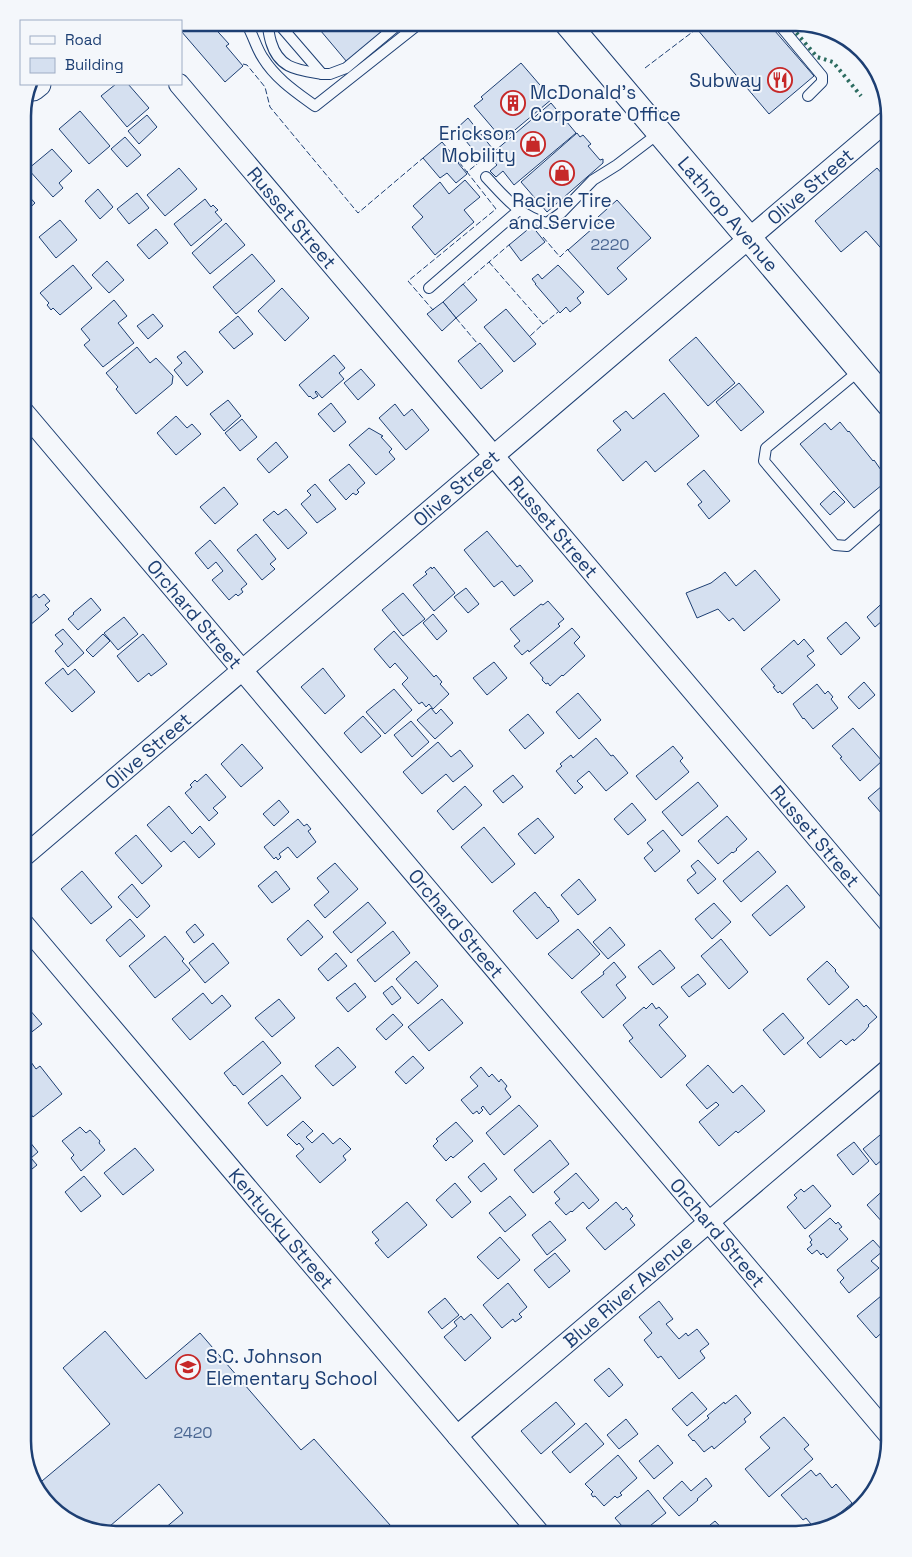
<svg xmlns="http://www.w3.org/2000/svg" width="912" height="1557" font-family="'Space Grotesk',sans-serif">
<style>
.building{fill:#d5e0f0;stroke:#1d3f73}
.lines{fill:none;stroke-linecap:round;stroke-linejoin:round}
.service-casing{stroke:#1d3f73;stroke-width:12}
.minor-casing{stroke:#1d3f73;stroke-width:22}
.tertiary-casing{stroke:#1d3f73;stroke-width:27}
.service{stroke:#f4f7fb;stroke-width:10}
.minor{stroke:#f4f7fb;stroke-width:20}
.tertiary{stroke:#f4f7fb;stroke-width:25}
.hedge{stroke:#2c6c60;stroke-width:4;stroke-dasharray:2.5 4;stroke-linecap:butt}
.fence{stroke:#1d3f73;stroke-width:1;stroke-dasharray:6 2.5;stroke-linecap:butt}
.labels{text-anchor:middle;stroke-width:4;stroke-linejoin:round;paint-order:stroke}
.number-label{font-size:16px;fill:#4b6792}
.poi-label{font-size:19px;fill:#1d3f73;stroke:#f4f7fb;text-anchor:end}
.street-label{font-size:19px;fill:#1d3f73;stroke:#f4f7fb}
.rim{fill:none;stroke:#1d3f73;stroke-width:2.5}
</style>
<rect width="100%" height="100%" fill="#f4f7fb"/>
<g class="building">
<path d="M183,23h27l19,21 -3,2 17,20 -18,16 -44,-51v-7z"/>
<path d="M317,23h77l-47,39 -32,-38z"/>
<path d="M705,23h63l46,53 -45,38 -72,-85z"/>
<path d="M853,44l16,19 -4,4 -16,-20z"/>
<path d="M521,63l31,36 -49,41 -29,-34 9,-7 -2,-2z"/>
<path d="M116,84h12l21,24 -22,19 -26,-31z"/>
<path d="M551,103l25,30 -62,52 -11,-14 -7,6 -6,-6 7,-6 -8,-9z"/>
<path d="M80,111l30,35 -21,18 -30,-35z"/>
<path d="M147,115l10,12 -18,17 -11,-13z"/>
<path d="M468,118l24,30 -12,10 -24,-29z"/>
<path d="M577,133l3,4 3,-2 8,9 -3,2 12,14 3,-1v4l-56,49 -26,-30z"/>
<path d="M125,137l16,18 -14,12 -16,-18z"/>
<path d="M442,142l17,20 -1,1 9,11 -11,9 -9,-10 -7,5 -17,-20z"/>
<path d="M52,149l20,22 -13,12 4,5 -10,9 -25,-28z"/>
<path d="M179,168l18,21 -32,27 -18,-21z"/>
<path d="M877,168l12,14v68l-3,4 -20,-23 -25,21 -26,-31z"/>
<path d="M465,180l15,17 -16,13 10,12 -39,33 -23,-28 11,-10 -10,-11 27,-24 9,12z"/>
<path d="M98,189l15,18 -13,12 -15,-18z"/>
<path d="M23,190l12,13 -12,11z"/>
<path d="M137,193l12,15 -20,16 -12,-15z"/>
<path d="M205,199l6,8 2,-2 5,5 -3,2 7,8 -31,26 -17,-22z"/>
<path d="M617,200l34,38 -34,30 10,11 -19,16 -40,-45 33,-29 -3,-4z"/>
<path d="M60,220l17,20 -21,18 -17,-21z"/>
<path d="M226,223l19,22 -35,29 -18,-21z"/>
<path d="M532,226l13,16 -24,19 -12,-16z"/>
<path d="M156,229l12,14 -19,16 -12,-14z"/>
<path d="M252,254l23,27 -39,33 -23,-27z"/>
<path d="M107,261l17,19 -15,13 -17,-18z"/>
<path d="M73,265l19,23 -32,27 -7,-7 -2,2 -4,-5 2,-2 -9,-10z"/>
<path d="M558,265l26,27 -7,6 4,5 -11,9 -4,-5 -6,6 -25,-29h1l-4,-5 6,-5 4,5z"/>
<path d="M463,284l14,16 -21,18 -13,-16z"/>
<path d="M282,288l27,30 -24,23 -27,-30z"/>
<path d="M114,300l13,16 -9,7 16,20 -31,24 -19,-22 6,-5 -9,-11z"/>
<path d="M443,302l13,16 -14,13 -15,-17z"/>
<path d="M506,309l30,35 -22,18 -30,-35z"/>
<path d="M153,314l10,12 -15,13 -11,-13z"/>
<path d="M238,316l15,18 -19,15 -15,-17z"/>
<path d="M696,337l39,46 -27,23 -39,-46z"/>
<path d="M480,343l23,28 -22,18 -23,-28z"/>
<path d="M137,347l13,16 6,-5 17,18 -1,8 -36,30 -20,-25 2,-2 -12,-14z"/>
<path d="M185,351l18,21 -16,14 -13,-16 8,-7 -5,-6z"/>
<path d="M334,355l11,13 -6,5 5,6 -22,19 -6,-7 -1,1 3,4 -5,3 -3,-3 -1,1 -10,-12z"/>
<path d="M361,369l14,16 -17,15 -14,-17z"/>
<path d="M739,383l25,29 -23,19 -25,-29z"/>
<path d="M664,393l35,43 -44,36 -9,-11 -23,20 -26,-31 24,-20 -8,-9 13,-10 7,8z"/>
<path d="M228,400l13,16 -17,15 -14,-17z"/>
<path d="M331,403l15,19 -12,10 -16,-18z"/>
<path d="M395,404l9,12 8,-7 17,21 -23,20 -27,-32z"/>
<path d="M176,416l11,12 5,-4 9,10 -25,21 -19,-22z"/>
<path d="M242,419l15,18 -17,14 -15,-18z"/>
<path d="M840,422l8,10 1,-1 24,30 1,-1 14,20 -34,28 -54,-64 25,-21 6,7z"/>
<path d="M369,428l14,8 -2,1 11,12 -3,3 6,7 -19,16 -27,-30z"/>
<path d="M276,442l12,15 -19,16 -12,-14z"/>
<path d="M349,464l16,19 -8,7 2,2 -3,3 -3,-2 -7,7 -17,-20z"/>
<path d="M704,470l26,31 -21,18 -11,-14 4,-3 -15,-18z"/>
<path d="M315,484l21,25 -19,14 -16,-19 10,-9 -4,-4z"/>
<path d="M224,487l14,17 -23,20 -15,-17z"/>
<path d="M834,491l11,11 -15,13 -10,-11z"/>
<path d="M286,509l21,24 -19,16 -25,-29 11,-9 4,4z"/>
<path d="M487,531l30,36 3,-2 13,16 -19,15 -12,-15 -8,6 -30,-37z"/>
<path d="M256,534l20,25 -6,5 5,5 -13,11 -25,-30z"/>
<path d="M210,540l37,44 -6,5 2,3 -5,4 -2,-2 -7,6 -17,-20 11,-9 -7,-9 -8,7 -13,-16z"/>
<path d="M431,567l1,2 2,-2 21,26 -21,18 -21,-26 14,-11 -2,-2z"/>
<path d="M755,570l25,30 -36,31 -11,-13 -4,3 -11,-12 -21,9 -11,-25 25,-10 14,-11 11,14z"/>
<path d="M466,588l13,16 -11,9 -14,-16z"/>
<path d="M403,593l22,26 -22,17 -21,-26z"/>
<path d="M36,594l3,4 5,-4 6,7 -5,4 4,4 -26,22v-26z"/>
<path d="M889,597v18l-14,12 -8,-10z"/>
<path d="M91,598l10,12 -23,20 -10,-11 6,-5 -1,-1z"/>
<path d="M548,601l16,18 -6,5 2,2 -31,26 -1,-2 -6,5 -8,-9 6,-5 -10,-12 31,-25 2,1z"/>
<path d="M433,614l14,17 -10,9 -14,-17z"/>
<path d="M124,617l14,17 -20,16 -14,-17z"/>
<path d="M846,622l14,16 -19,17 -14,-17z"/>
<path d="M572,628l8,9 -6,6 11,13 -22,20 -1,-1 -12,11 -2,-3 -2,1 -4,-4 1,-2 -13,-15z"/>
<path d="M63,629l21,24 -16,14 -13,-16 8,-7 -8,-9z"/>
<path d="M394,631l40,46 2,-2 6,7 -2,2 9,10 -16,15 -4,-5 -3,3 -4,-5 -3,2 -17,-20 6,-6 -13,-15 -5,5 -16,-19z"/>
<path d="M103,634l7,7 -17,16 -7,-7z"/>
<path d="M143,634l24,30 -16,12 -2,-3 -11,9 -21,-26z"/>
<path d="M804,639l10,12 -7,5 8,9 -33,29 -2,-3 -2,2 -5,-6 2,-1 -14,-17 33,-29 4,5z"/>
<path d="M494,662l13,16 -20,17 -14,-17z"/>
<path d="M63,668l5,7 7,-6 20,23 -23,20 -27,-29z"/>
<path d="M323,668l22,28 -20,18 -24,-27z"/>
<path d="M864,682l11,13 -16,14 -11,-12z"/>
<path d="M817,684l8,10 3,-3 5,6 -2,2 7,9 -25,21 -9,-11 -1,1 -10,-15z"/>
<path d="M394,689l18,21 -27,24 -19,-22z"/>
<path d="M578,693l23,27 -22,19 -23,-27z"/>
<path d="M431,708l5,6 5,-5 12,14 -18,16 -18,-19z"/>
<path d="M528,714l16,19 -19,16 -16,-19z"/>
<path d="M363,716l18,20 -20,17 -17,-20z"/>
<path d="M411,721l18,21 -17,15 -18,-22z"/>
<path d="M853,728l29,33 -22,20 -20,-23 2,-1 -10,-11z"/>
<path d="M596,738l15,18 2,-1 15,18 -22,18 -17,-20 -12,10 6,6 -8,7 -19,-23 6,-5 -2,-2 11,-9 2,3z"/>
<path d="M438,742l13,15 9,-7 13,16 -20,16 -7,-8 -24,20 -19,-22z"/>
<path d="M242,744l21,24 -22,19 -20,-23z"/>
<path d="M673,746l10,12 -3,3 9,11 -33,28 -20,-24z"/>
<path d="M206,774l20,23 -13,11 5,5 -9,8 -24,-28 7,-6 -2,-2 5,-5 2,2z"/>
<path d="M513,775l10,12 -20,16 -10,-12z"/>
<path d="M889,780v33l-2,-3 -5,4 -14,-16z"/>
<path d="M698,782l20,24 -36,30 -20,-24z"/>
<path d="M465,786l17,19 -29,25 -16,-19z"/>
<path d="M279,800l10,12 -15,14 -11,-12z"/>
<path d="M632,803l14,17 -18,15 -14,-16z"/>
<path d="M169,806l23,28 8,-8 15,18 -16,14 -15,-17 -13,11 -24,-27z"/>
<path d="M727,816l20,23 -11,10 1,1 -4,3 -1,-1 -14,12 -20,-23z"/>
<path d="M538,818l16,19 -19,17 -17,-20z"/>
<path d="M298,819l6,7 3,-2 4,5 -3,2 8,11 -19,16 -9,-11 -9,7 2,3 -3,3 -2,-3 -2,2 -10,-12z"/>
<path d="M484,827l31,37 -23,19 -31,-36z"/>
<path d="M663,830l17,21 -25,21 -11,-14 9,-8 -6,-7z"/>
<path d="M136,835l26,31 -20,18 -27,-31z"/>
<path d="M758,851l18,21 -35,30 -18,-21z"/>
<path d="M698,860l18,19 -18,15 -11,-14 9,-7 -5,-7z"/>
<path d="M335,863l23,26 -33,29 -11,-13 15,-13 -12,-14z"/>
<path d="M82,871l30,36 -21,17 -30,-35z"/>
<path d="M276,871l14,18 -18,14 -14,-17z"/>
<path d="M579,879l17,21 -18,15 -17,-20z"/>
<path d="M132,884l18,22 -13,12 -19,-21z"/>
<path d="M787,885l18,22 -35,29 -18,-21z"/>
<path d="M535,892l13,16 1,-1 10,14 -22,18 -24,-28z"/>
<path d="M368,902l18,21 -35,30 -18,-21z"/>
<path d="M714,903l17,19 -19,17 -17,-20z"/>
<path d="M130,919l15,17 -25,21 -14,-17z"/>
<path d="M308,920l15,17 -22,19 -14,-17z"/>
<path d="M195,924l9,11 -10,8 -8,-11z"/>
<path d="M610,927l15,18 -17,14 -15,-17z"/>
<path d="M578,929l22,25 -28,25 -24,-25z"/>
<path d="M393,931l17,22 -35,29 -18,-22z"/>
<path d="M165,936l19,23 -2,2 8,9 -35,28 -26,-32z"/>
<path d="M721,939l27,33 -19,17 -28,-33z"/>
<path d="M213,943l16,20 -24,20 -16,-20z"/>
<path d="M660,950l15,18 -22,17 -15,-18z"/>
<path d="M336,953l11,13 -19,15 -10,-12z"/>
<path d="M416,961l22,25 -20,18 -22,-25z"/>
<path d="M827,961l9,9 -1,1 14,16 -20,18 -22,-26z"/>
<path d="M614,962l12,15 -10,8 10,13 -23,20 -22,-26 23,-18 -1,-2z"/>
<path d="M698,974l8,10 -17,13 -8,-10z"/>
<path d="M355,983l11,14 -18,15 -12,-14z"/>
<path d="M392,986l9,12 -9,7 -9,-12z"/>
<path d="M203,993l9,11 10,-9 9,11 -41,34 -18,-21z"/>
<path d="M279,999l16,19 -23,19 -17,-19z"/>
<path d="M442,999l21,24 -34,28 -21,-24z"/>
<path d="M857,999l7,8 2,-2 11,12 -9,8 1,1 -4,5 -11,10 -1,-2 -7,6 -5,-5 -21,18 -13,-15z"/>
<path d="M652,1003l4,6 3,-2 9,10 -9,8 27,31 -25,22 -32,-37 4,-3 -10,-13 21,-18 2,2z"/>
<path d="M28,1008l14,16 -18,14 -1,-2v-23z"/>
<path d="M783,1013l21,25 -20,17 -21,-25z"/>
<path d="M393,1014l10,11 -17,15 -10,-11z"/>
<path d="M263,1041l18,22 -38,32 -8,-10 -1,1 -10,-13z"/>
<path d="M338,1047l18,20 -23,19 -18,-20z"/>
<path d="M23,1051l13,18 4,-3 22,28 -29,23 -10,-14z"/>
<path d="M413,1056l11,12 -18,16 -11,-12z"/>
<path d="M708,1065l25,28 9,-8 23,26 -27,22 -2,-2 -17,15 -20,-24 20,-17 -3,-3 -9,7 -21,-24z"/>
<path d="M481,1067l8,10 3,-3 7,8 2,-3 6,7 -2,3 6,8 -21,18 -7,-9 -2,2 2,2 -4,4 -2,-3 -4,3 -12,-14 17,-14 -8,-9z"/>
<path d="M282,1075l19,23 -34,28 -19,-23z"/>
<path d="M519,1105l19,21 -34,29 -18,-22z"/>
<path d="M303,1121l10,10 -7,6 6,6 11,-10 10,11 7,-6 11,11 -8,7 3,4 -26,23 -24,-27 8,-7 -5,-6 -2,2 -10,-10z"/>
<path d="M456,1122l17,19 -20,17 -2,-2 -5,5 -13,-15 5,-5 -2,-2z"/>
<path d="M80,1127l6,6 4,-3 10,11 -1,2 6,7 -24,21 -10,-13 3,-3 -12,-14z"/>
<path d="M880,1135l9,11v8l-13,11 -13,-16z"/>
<path d="M550,1140l19,24 -36,29 -19,-23z"/>
<path d="M29,1141l9,11 -7,6 6,7 -10,8 -4,-5v-21z"/>
<path d="M854,1142l15,19 -16,14 -16,-20z"/>
<path d="M135,1148l19,22 -31,25 -19,-22z"/>
<path d="M484,1163l13,16 -16,13 -13,-15z"/>
<path d="M576,1173l23,27 -10,9 -6,-7 -11,10 -1,-1 -5,4 -11,-12 5,-4 -6,-7z"/>
<path d="M84,1176l17,20 -20,16 -16,-20z"/>
<path d="M455,1183l16,19 -19,16 -16,-18z"/>
<path d="M813,1185l18,21 -26,23 -18,-22 10,-9 -3,-3 7,-6 3,3z"/>
<path d="M888,1186l1,3v31l-5,4 -17,-19z"/>
<path d="M510,1196l16,19 -21,17 -16,-19z"/>
<path d="M407,1202l20,23 -39,33 -13,-15 4,-3 -7,-8z"/>
<path d="M616,1202l7,8 3,-3 7,9 -3,3 5,6 -30,25 -19,-22z"/>
<path d="M830,1218l6,6 2,-2 4,5 -3,2 9,10 -21,19 -4,-5 -2,2 -4,-5 -5,4 -5,-5 5,-4 -2,-3 2,-2 -3,-4z"/>
<path d="M550,1221l16,19 -19,15 -15,-20z"/>
<path d="M500,1237l20,23 -22,19 -21,-22z"/>
<path d="M873,1240l10,11 -12,10 8,7 -30,25 -9,-11 4,-4 -7,-8z"/>
<path d="M555,1253l15,18 -21,17 -15,-18z"/>
<path d="M508,1283l19,24 -8,7 3,3 -7,5 -2,-3 -11,9 -19,-23z"/>
<path d="M887,1291l2,3v32l-13,12 -19,-22z"/>
<path d="M445,1298l14,17 -17,14 -14,-17z"/>
<path d="M659,1301l14,18 -7,5 13,15 7,-6 2,3 9,-7 12,15 -9,7 5,7 -26,21 -18,-23 -3,2 -14,-18 8,-7 -13,-16z"/>
<path d="M471,1314l20,24 -26,23 -21,-24 13,-11 -3,-4 7,-6 3,4z"/>
<path d="M105,1331l41,48 54,-46 101,117 13,-11 84,95h-240l25,-21 -24,-29 -56,48 -39,-13 -28,-33 74,-62 -47,-56z"/>
<path d="M609,1368l14,17 -14,12 -15,-17z"/>
<path d="M692,1392l15,17 -20,17 -15,-17z"/>
<path d="M736,1395l15,18 -7,6 2,3 -32,27 -2,-3 -8,6 -10,-12 -1,1 -5,-6 21,-17 -2,-2 17,-14 1,2z"/>
<path d="M556,1402l19,22 -34,30 -20,-23z"/>
<path d="M784,1417l25,28 -5,4 9,10 -44,38 -24,-28 25,-21 -10,-11z"/>
<path d="M626,1419l12,15 -19,15 -12,-14z"/>
<path d="M586,1423l18,21 -34,29 -18,-21z"/>
<path d="M658,1445l15,18 -19,16 -15,-18z"/>
<path d="M618,1455l19,23 -17,15 2,2 -5,3 -2,-2 -11,10 -9,-10 -2,1 -2,-3 2,-2 -8,-8z"/>
<path d="M811,1470l5,6 4,-3 12,15 4,-4 16,19 -30,25 -6,2 -10,-12 -3,2 -22,-25z"/>
<path d="M706,1478l6,8 -15,13 1,1 -19,16 -16,-18 19,-17 9,10z"/>
<path d="M648,1490l18,23 -26,21h-11l-14,-16z"/>
<path d="M715,1521l12,13h-28z"/>
</g>
<g class="lines">
<defs>
<g id="service">
<path d="M246,23c7,11 10,25 17,35 13,21 33,34 52,48l105,-83"/>
<path d="M268,23c0,7 1,12 3,19 8,27 27,28 51,32"/>
<path d="M278,23l44,51h8l16,-6 54,-45"/>
<path d="M778,23l44,53v6l-14,14"/>
<path d="M486,177c19,20 33,39 61,46l14,-10 32,-33 24,-15 42,-32"/>
<path d="M429,288l89,-77"/>
<path d="M860,370l-94,78 -2,13 71,84 12,1 42,-37"/>
</g>
<g id="minor">
<path id="s1" d="M179,84l710,839"/>
<path id="s2" d="M23,411l866,1024"/>
<path id="s3" d="M23,857l866,-738"/>
<path id="s4" d="M23,923l517,611"/>
<path id="s5" d="M457,1436l432,-367"/>
</g>
<g id="tertiary">
<path id="s6" d="M567,23l322,381"/>
<path d="M33,88l5,-4"/>
</g>
</defs>
<use href="#service" class="service-casing"/>
<use href="#minor" class="minor-casing"/>
<use href="#tertiary" class="tertiary-casing"/>
<use href="#service" class="service"/>
<use href="#minor" class="minor"/>
<use href="#tertiary" class="tertiary"/>
<path class="hedge" d="M788,23l29,34 16,5 28,34"/>
<g class="fence">
<path d="M243,64l4,1 18,22 5,20 88,106 65,-55"/>
<path d="M645,68l54,-41"/>
<path d="M459,162l8,10"/>
<path d="M543,237l17,20 8,-8"/>
<path d="M489,262l54,62 -13,12"/>
<path d="M461,286l49,-42"/>
<path d="M434,309l-1,1 -25,-29 88,-72 -29,-37 20,-16"/>
<path d="M456,318l21,25"/>
<path d="M543,324l15,-12"/>
</g>
</g>
<defs>
<symbol id="restaurant-ring" viewBox="-11 -11 22 22"><circle r="9.5" fill="#f4f7fb" stroke="#c62828" stroke-width="1.5"/><path d="M-5-6h1v4h1v-4h1v4h1v-4h1v5L-1.5 .5V6h-2V.5L-5-1ZM5-6V6H3V1.5H1.5Q1.5-4 5-6Z" fill="#c62828"/></symbol>
<symbol id="building-ring" viewBox="-11 -11 22 22"><circle r="9.5" fill="#f4f7fb" stroke="#c62828" stroke-width="1.5"/><path d="M-4-6H4V6H1V3H-1V6H-4ZM-2.5-4.3h1.7v1.8h-1.7ZM.8-4.3h1.7v1.8H.8ZM-2.5-1h1.7V.8h-1.7ZM.8-1h1.7V.8H.8Z" fill="#c62828"/></symbol>
<symbol id="shop-ring" viewBox="-11 -11 22 22"><circle r="9.5" fill="#f4f7fb" stroke="#c62828" stroke-width="1.5"/><path d="M-5-2.5h2.3a2.7 3.5 0 0 1 5.4 0H5L5.5 6h-11ZM-1.5-2.5h3a1.5 2.3 0 0 0-3 0Z" fill="#c62828"/></symbol>
<symbol id="school-ring" viewBox="-11 -11 22 22"><circle r="9.5" fill="#f4f7fb" stroke="#c62828" stroke-width="1.5"/><path d="M0-5L7-2L0 1L-7-2ZM-4 1L0 2.5L4 1V4Q0 6-4 4Z" fill="#c62828"/></symbol>
</defs>
<g fill-rule="evenodd">
<use href="#restaurant-ring" x="766" y="66" width="28" height="28"/>
<use href="#building-ring" x="499" y="89" width="28" height="28"/>
<use href="#shop-ring" x="519" y="130" width="28" height="28"/>
<use href="#shop-ring" x="548" y="159" width="28" height="28"/>
<use href="#school-ring" x="174" y="1353" width="28" height="28"/>
</g>
<g class="labels">
<g class="number-label">
<text x="610" y="250">2220</text>
<text x="193" y="1438">2420</text>
</g>
<g class="poi-label">
<text x="762" y="87">Subway</text>
<text x="530" y="99" text-anchor="start">McDonald's<tspan x="530" dy="22">Corporate Office</tspan></text>
<text x="516" y="140">Erickson<tspan x="516" dy="22">Mobility</tspan></text>
<text x="562" y="207" text-anchor="middle">Racine Tire<tspan x="562" dy="22">and Service</tspan></text>
<text x="206" y="1363" text-anchor="start">S.C. Johnson<tspan x="206" dy="22">Elementary School</tspan></text>
</g>
<g class="street-label">
<text dy="7" stroke="none"><textPath href="#s3" startOffset="1034">Olive Street</textPath></text>
<text dy="7" stroke="none"><textPath href="#s6" startOffset="250">Lathrop Avenue</textPath></text>
<text dy="7" stroke="none"><textPath href="#s1" startOffset="175">Russet Street</textPath></text>
<text dy="7" stroke="none"><textPath href="#s3" startOffset="569">Olive Street</textPath></text>
<text dy="7" stroke="none"><textPath href="#s1" startOffset="580">Russet Street</textPath></text>
<text dy="7" stroke="none"><textPath href="#s2" startOffset="266">Orchard Street</textPath></text>
<text dy="7" stroke="none"><textPath href="#s3" startOffset="164">Olive Street</textPath></text>
<text dy="7" stroke="none"><textPath href="#s1" startOffset="985">Russet Street</textPath></text>
<text dy="7" stroke="none"><textPath href="#s2" startOffset="671">Orchard Street</textPath></text>
<text dy="7" stroke="none"><textPath href="#s4" startOffset="400">Kentucky Street</textPath></text>
<text dy="7" stroke="none"><textPath href="#s2" startOffset="1076">Orchard Street</textPath></text>
<text dy="7" stroke="none"><textPath href="#s5" startOffset="224">Blue River Avenue</textPath></text>
</g>
</g>
<path d="M0 0H912V1557H0ZM116 31H796A85 85 0 0 1 881 116V1441A85 85 0 0 1 796 1526H116A85 85 0 0 1 31 1441V116A85 85 0 0 1 116 31Z" fill="#f4f7fb" fill-rule="evenodd"/>
<path class="rim" d="M116 31H796A85 85 0 0 1 881 116V1441A85 85 0 0 1 796 1526H116A85 85 0 0 1 31 1441V116A85 85 0 0 1 116 31Z"/>
<rect x="20" y="20" width="162" height="65" fill="#f4f7fb" stroke="#9eadc5"/>
<rect x="30" y="36" width="25" height="8" fill="#f4f7fb" stroke="#9eadc5"/>
<text x="65" y="45" font-size="15" fill="#1d3f73">Road</text>
<rect x="30" y="58" width="25" height="15" fill="#d5e0f0" stroke="#9eadc5"/>
<text x="65" y="70" font-size="15" fill="#1d3f73">Building</text>
</svg>
